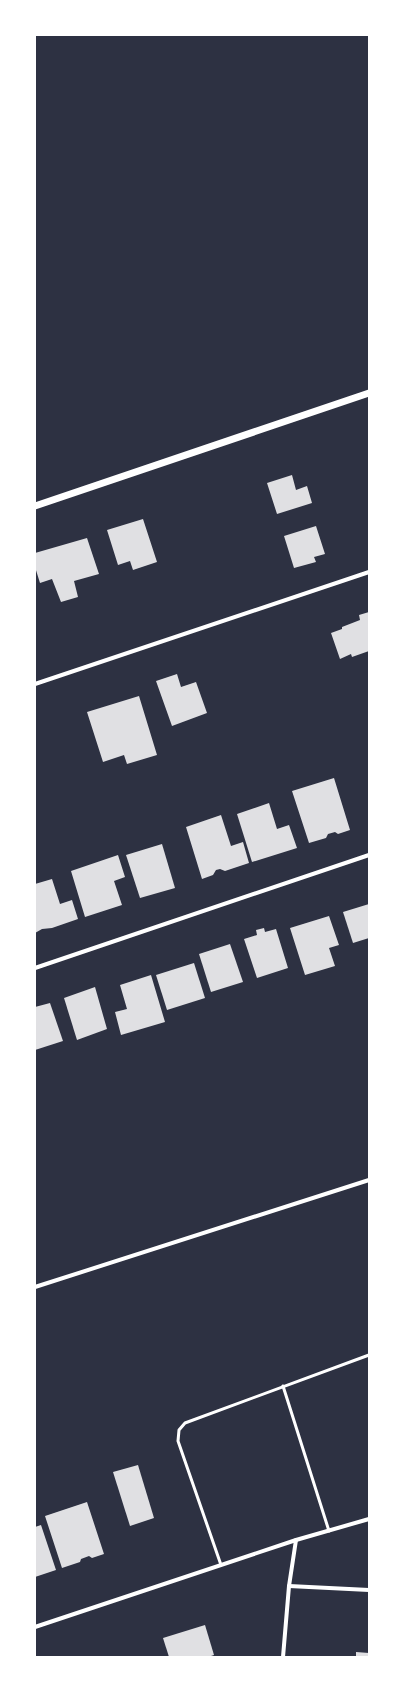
<svg xmlns="http://www.w3.org/2000/svg" width="404" height="1692" font-family="Raleway,sans-serif">
<style>
.building{fill:#e0e0e3}
.lines{fill:none;stroke-linecap:round;stroke-linejoin:round}
.service{stroke:#fff;stroke-width:3}
.minor{stroke:#fff;stroke-width:4}
.tertiary{stroke:#fff;stroke-width:7}
</style>
<rect width="100%" height="100%" fill="#2d3142"/>
<g class="building">
<path d="M292,475l4,15 11,-4 5,17 -35,11 -10,-31z"/>
<path d="M143,519l14,43 -24,8 -3,-9 -12,4 -11,-35z"/>
<path d="M316,526l9,28 -11,3 2,5 -22,6 -10,-32z"/>
<path d="M87,538l12,36 -25,7 4,16 -17,5 -9,-23 -12,4 -5,-16v-14z"/>
<path d="M369,612v39l-17,6 -1,-3 -11,5 -9,-26 11,-4v-2l18,-7 -1,-5z"/>
<path d="M177,674l4,13 15,-5 11,31 -35,13 -16,-45z"/>
<path d="M139,696l18,59 -30,9 -3,-9 -21,7 -16,-50z"/>
<path d="M334,778l16,52 -12,4 -3,-2 -7,2 -2,4 -17,5 -17,-52z"/>
<path d="M269,803l8,26 12,-4 8,23 -45,14 -15,-48z"/>
<path d="M221,815l10,31 12,-4 6,21 -24,8 -5,-2 -4,1 -3,5 -11,4 -16,-52z"/>
<path d="M162,844l13,44 -35,10 -14,-43z"/>
<path d="M118,855l7,22 -11,4 8,24 -37,12 -14,-46z"/>
<path d="M52,879l8,25 12,-4 6,19 -26,9 -10,1 -7,4v-49z"/>
<path d="M369,904v34l-16,5 -10,-31z"/>
<path d="M329,916l10,29 -10,3 6,18 -30,9 -15,-47z"/>
<path d="M264,928l1,4 11,-3 12,39 -31,10 -13,-39 13,-4 -1,-5z"/>
<path d="M230,944l13,38 -32,10 -12,-38z"/>
<path d="M194,963l11,35 -38,12 -11,-35z"/>
<path d="M151,975l14,47 -44,13 -6,-23 12,-3 -7,-24z"/>
<path d="M95,987l12,42 -30,11 -13,-42z"/>
<path d="M50,1003l13,38 -28,9v-43z"/>
<path d="M138,1465l16,53 -24,8 -17,-54z"/>
<path d="M87,1502l17,52 -12,4 -3,-2 -8,3 -1,3 -18,6 -17,-52z"/>
<path d="M41,1525l15,45 -21,7v-50z"/>
<path d="M205,1625l9,30 -6,2h-39l-6,-19z"/>
<path d="M356,1652l13,1v4h-13z"/>
</g>
<g class="lines">
<g class="service">
<path d="M283,1386l46,145"/>
<path d="M221,1565l-43,-124 1,-11 6,-7 184,-68"/>
</g>
<g class="minor">
<path d="M35,684l334,-112"/>
<path d="M35,968l334,-113"/>
<path d="M35,1287l334,-107"/>
<path d="M289,1586l80,4"/>
<path d="M35,1627l261,-87 73,-21"/>
<path d="M283,1657l6,-71 7,-46"/>
</g>
<path class="tertiary" d="M35,506l334,-113"/>
</g>
<rect width="404" height="1692" fill="none" stroke="#ffffff" stroke-width="72"/>
</svg>
